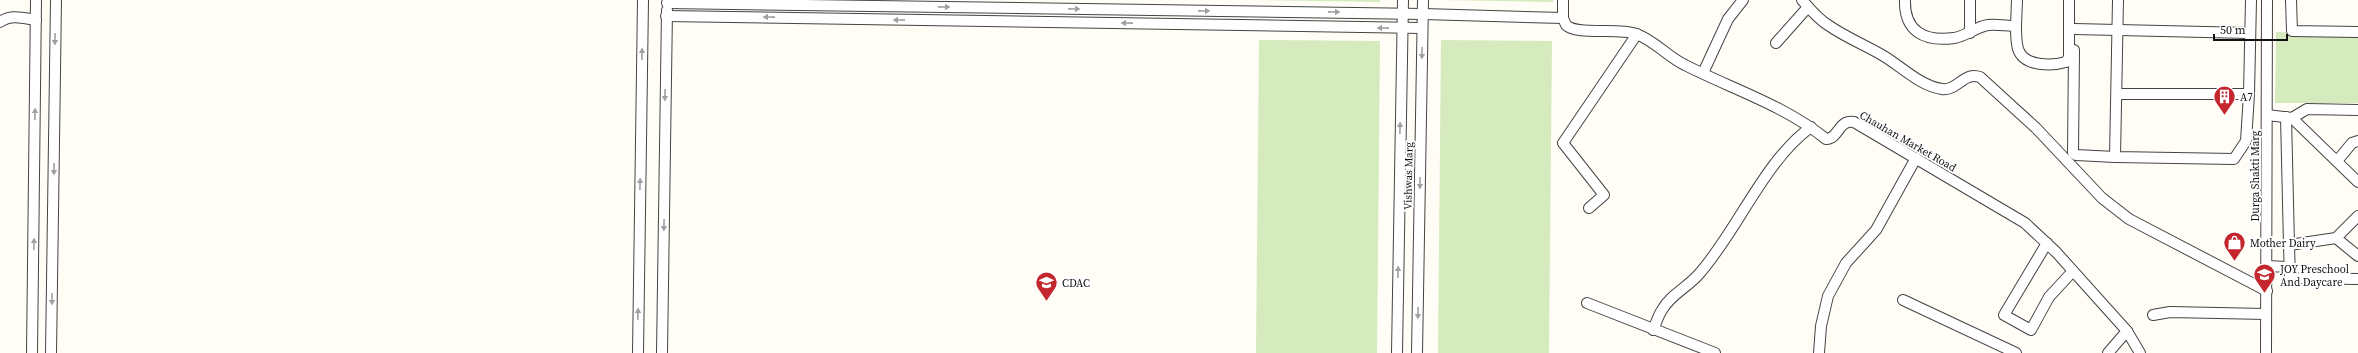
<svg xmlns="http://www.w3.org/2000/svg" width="2358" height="353" font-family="'Source Serif 4',serif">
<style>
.green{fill:#d5ebbd}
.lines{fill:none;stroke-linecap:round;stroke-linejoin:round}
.minor-casing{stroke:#444;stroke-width:12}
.minor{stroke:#fff;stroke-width:10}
.oneway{fill:#a0a0a0}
.labels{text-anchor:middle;stroke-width:4;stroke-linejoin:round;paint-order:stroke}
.poi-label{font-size:11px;fill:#111;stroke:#fff;text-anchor:start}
.street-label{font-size:11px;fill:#111;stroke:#fff}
</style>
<rect width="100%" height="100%" fill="#fffdf5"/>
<g class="green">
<path d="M1260,0h120v2z"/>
<path d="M1442,0h111v2z"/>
<path d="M2276,32l82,2v69h-83z"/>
<path d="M1259,40l121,1 -3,312h-121z"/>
<path d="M1441,40l111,1 -3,312h-111z"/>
</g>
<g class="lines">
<defs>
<g id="minor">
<path d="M1802,0c8,9 16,19 26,25 17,12 37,20 54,30 19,11 38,31 60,34 16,2 22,-18 38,-12l56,51 66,70 27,21 138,72"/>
<path d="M1905,0c-1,31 19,42 49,38 13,-2 21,-11 34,-13 9,-1 19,1 28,1 0,7 0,16 2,23 6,18 34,17 48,13l3,-5v-57"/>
<path d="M1970,0v33"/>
<path d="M2118,0l-3,157 119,2 12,-18 3,-47 2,-94"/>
<path d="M2291,0l1,31 66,1"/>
<path d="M667,3l756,11 140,4v-18"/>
<path d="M666,16l756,12"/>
<path d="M1563,18l3,7c11,11 52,2 70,9 18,6 32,23 49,31 47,24 99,40 141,74 14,-1 11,-19 28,-17l171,101 31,29 71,79 -19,22"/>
<path d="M0,22c11,-8 23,-4 36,-2"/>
<path d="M2016,26l1,-26"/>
<path d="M2074,29l175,4"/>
<path d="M1776,43l32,-36"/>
<path d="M2074,50l-1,103 3,2 39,2"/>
<path d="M1703,73l25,-54 15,-19"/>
<path d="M2117,94h132"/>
<path d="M2267,115l25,3 66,64"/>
<path d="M2286,117l3,128 47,-7"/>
<path d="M2292,118l15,-9 51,1"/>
<path d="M2337,161l15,-18 6,-2"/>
<path d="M1589,208l15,-13 -41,-52 74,-109"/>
<path d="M2358,216l-22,22 22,18"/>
<path d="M2047,243l-43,72 27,15 18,-33 24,-26"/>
<path d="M2289,245l1,33 68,1"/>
<path d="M2267,266l22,1"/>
<path d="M1903,300l113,53"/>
<path d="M1587,303l128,50"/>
<path d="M2153,315l17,-3 96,2"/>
<path d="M1653,330c3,-7 5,-14 9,-20 8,-15 26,-23 37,-36 39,-44 65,-113 112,-147"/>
<path d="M2127,331l13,22"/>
<path d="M32,353l4,-353"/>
<path d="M51,353l5,-353"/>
<path d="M638,353l5,-353"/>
<path d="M662,353l5,-343"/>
<path d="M1397,353l6,-353"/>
<path d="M1417,353l6,-353"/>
<path d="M1819,353l2,-27 7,-30 18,-33 30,-33 40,-72"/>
<path d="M2266,353l1,-353"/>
</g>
</defs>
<use href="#minor" class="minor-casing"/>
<use href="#minor" class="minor"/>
</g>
<defs><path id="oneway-solid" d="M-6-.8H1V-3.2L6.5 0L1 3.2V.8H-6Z"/></defs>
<g class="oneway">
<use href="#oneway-solid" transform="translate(944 7) rotate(1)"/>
<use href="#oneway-solid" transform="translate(1074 9) rotate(1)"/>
<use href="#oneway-solid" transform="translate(1204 11) rotate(1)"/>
<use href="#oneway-solid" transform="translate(1334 12) rotate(1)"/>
<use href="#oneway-solid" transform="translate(769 17) rotate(-179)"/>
<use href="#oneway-solid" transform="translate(899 20) rotate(-179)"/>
<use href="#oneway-solid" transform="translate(1127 23) rotate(-179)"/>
<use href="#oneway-solid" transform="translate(1383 28) rotate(-179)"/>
<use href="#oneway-solid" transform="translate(55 39) rotate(91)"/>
<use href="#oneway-solid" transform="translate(1422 53) rotate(91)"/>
<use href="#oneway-solid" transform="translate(642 54) rotate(-89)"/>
<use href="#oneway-solid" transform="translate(665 95) rotate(91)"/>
<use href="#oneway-solid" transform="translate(35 114) rotate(-89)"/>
<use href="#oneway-solid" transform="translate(1400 128) rotate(-89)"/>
<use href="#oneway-solid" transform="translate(54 169) rotate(91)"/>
<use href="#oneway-solid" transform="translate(1420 183) rotate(91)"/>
<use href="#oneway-solid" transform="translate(640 184) rotate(-89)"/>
<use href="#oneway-solid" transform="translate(664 225) rotate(91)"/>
<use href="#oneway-solid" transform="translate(34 244) rotate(-89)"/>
<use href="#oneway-solid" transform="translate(1398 272) rotate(-89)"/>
<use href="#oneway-solid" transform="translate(52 299) rotate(91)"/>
<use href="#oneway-solid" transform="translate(1418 313) rotate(91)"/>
<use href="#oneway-solid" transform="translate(638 314) rotate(-89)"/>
</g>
<defs>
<symbol id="building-pin" viewBox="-11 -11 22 30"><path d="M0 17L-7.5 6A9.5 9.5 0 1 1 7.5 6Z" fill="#c4262e" stroke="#fff"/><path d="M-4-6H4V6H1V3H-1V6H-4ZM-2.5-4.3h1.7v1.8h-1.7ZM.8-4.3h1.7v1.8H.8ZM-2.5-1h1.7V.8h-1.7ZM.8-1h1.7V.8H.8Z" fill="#fff"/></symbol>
<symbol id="shop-pin" viewBox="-11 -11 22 30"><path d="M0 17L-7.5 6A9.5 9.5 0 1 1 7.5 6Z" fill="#c4262e" stroke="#fff"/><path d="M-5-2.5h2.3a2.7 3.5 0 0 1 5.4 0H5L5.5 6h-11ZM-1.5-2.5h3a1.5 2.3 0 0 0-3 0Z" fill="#fff"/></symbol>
<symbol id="school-pin" viewBox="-11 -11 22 30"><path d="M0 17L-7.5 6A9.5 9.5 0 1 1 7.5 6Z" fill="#c4262e" stroke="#fff"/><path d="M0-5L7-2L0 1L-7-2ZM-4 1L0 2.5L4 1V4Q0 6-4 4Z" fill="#fff"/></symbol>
<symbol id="university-pin" viewBox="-11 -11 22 30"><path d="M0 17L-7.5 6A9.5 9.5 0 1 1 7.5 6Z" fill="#c4262e" stroke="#fff"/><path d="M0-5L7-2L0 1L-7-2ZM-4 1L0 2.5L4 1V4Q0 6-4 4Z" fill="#fff"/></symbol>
</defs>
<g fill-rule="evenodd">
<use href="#building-pin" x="2212" y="84" width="25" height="34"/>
<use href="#shop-pin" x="2222" y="230" width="25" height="34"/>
<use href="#school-pin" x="2252" y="262" width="25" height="34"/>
<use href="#university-pin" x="1034" y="270" width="25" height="34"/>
</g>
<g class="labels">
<g class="poi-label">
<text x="2240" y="101">A7</text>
<text x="2250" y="247">Mother Dairy</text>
<text x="2280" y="273">JOY Preschool<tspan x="2280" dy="13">And Daycare</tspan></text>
<text x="1062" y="287">CDAC</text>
</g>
<g class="street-label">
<text transform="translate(1908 141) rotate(30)" y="4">Chauhan Market Road</text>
<text transform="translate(1408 176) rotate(-89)" y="4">Vishwas Marg</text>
<text transform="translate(2255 176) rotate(-90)" y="4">Durga Shakti Marg</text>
</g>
</g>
<path d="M2214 34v6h73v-6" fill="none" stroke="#111111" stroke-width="2"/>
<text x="2220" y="34" font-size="12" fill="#111111" stroke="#ffffff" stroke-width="3" paint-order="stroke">50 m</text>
</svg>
